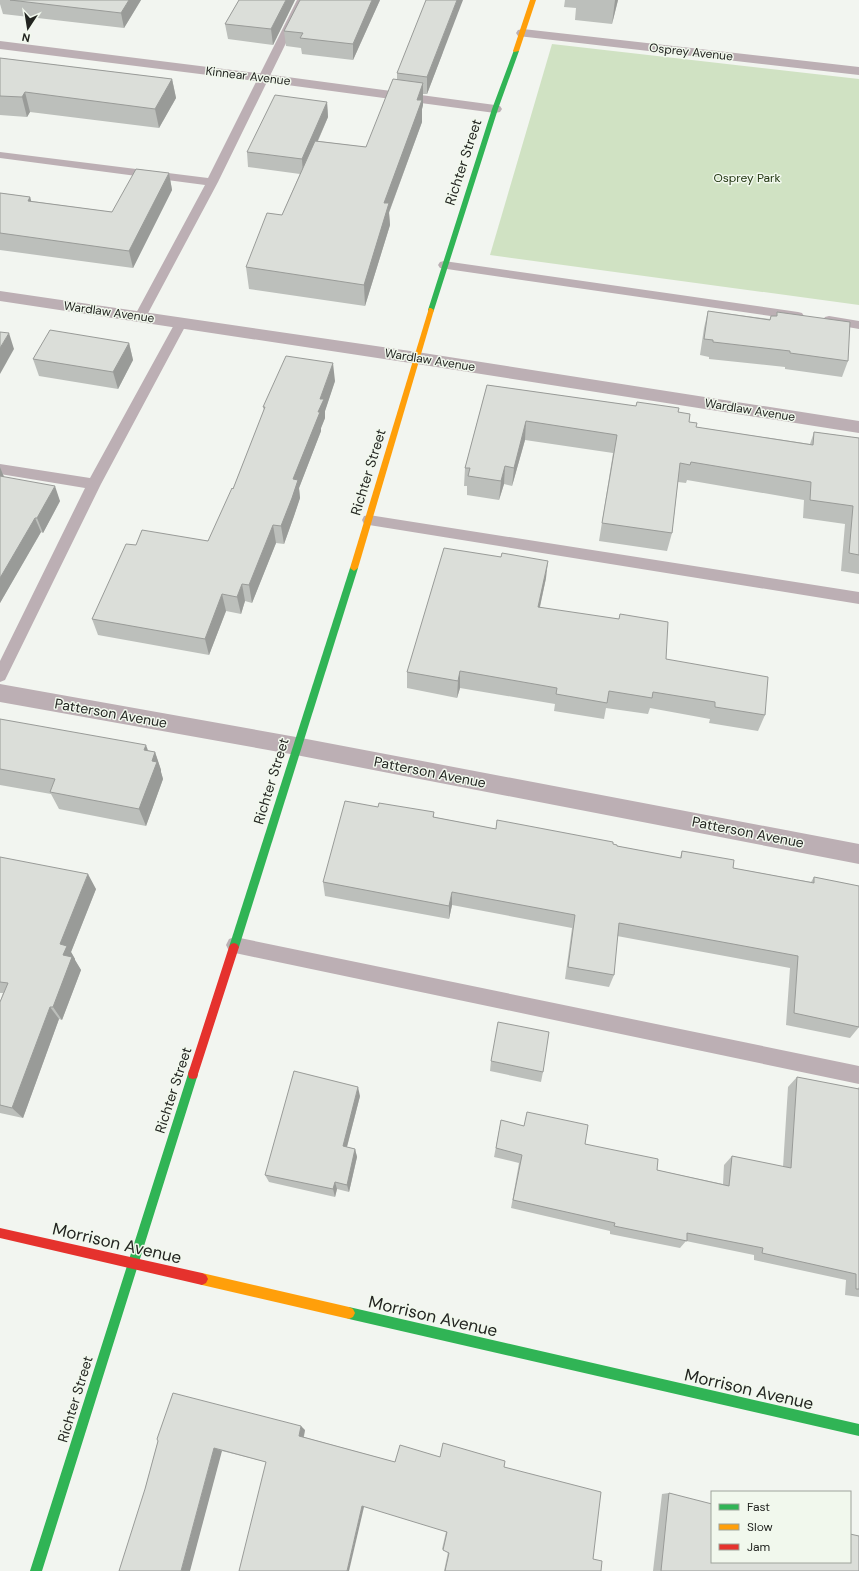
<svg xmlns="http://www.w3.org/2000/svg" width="859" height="1571" font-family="'DM Sans',sans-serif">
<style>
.green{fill:#d0e2c3}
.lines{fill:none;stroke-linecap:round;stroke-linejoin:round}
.lane{fill:#bcafb4;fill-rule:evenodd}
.street{fill:#bcafb4;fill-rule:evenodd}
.fast{fill:#30b455;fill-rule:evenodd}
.slow{fill:#ff9f0a;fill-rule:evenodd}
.jam{fill:#e5322d;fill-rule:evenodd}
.wall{fill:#bcbfbb}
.shaded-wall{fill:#999b98}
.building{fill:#dbded9;stroke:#999b98}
.labels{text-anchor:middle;stroke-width:3;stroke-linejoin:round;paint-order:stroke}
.far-street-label{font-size:12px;fill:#222420;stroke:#f1f8ed}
.far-park-label{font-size:12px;fill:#223612;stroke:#f1f8ed}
.street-label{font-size:14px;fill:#222420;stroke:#f1f8ed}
.near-street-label{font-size:17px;fill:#222420;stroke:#f1f8ed}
</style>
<rect width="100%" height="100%" fill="#f2f5f0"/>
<path class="green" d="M552,44l307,35v226l-369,-50z"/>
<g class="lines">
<g class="lane">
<path d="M297,0h10l-89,182 -72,135 -2,3h-8l-2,-3 71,-132 -205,-27v-6l208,26z"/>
<path d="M444,261l354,51 4,1 2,3 -2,3 -4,1 -358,-52 -2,-3 2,-3z"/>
<path d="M829,316l30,5v8l-34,-6 -2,-3 2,-3z"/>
<path d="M181,319l4,1 2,3 -86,161 -96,196 -5,2v-21l85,-173 -85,-14v-10l90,14 85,-155 2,-3z"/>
<path d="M369,515l490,77v12l-490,-79 -5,-1 -2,-4 2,-4z"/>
<path d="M235,937l624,129v18l-624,-131 -6,-2 -3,-6 3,-6z"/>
</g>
<g class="street">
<path d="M523,29l336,38v8l-341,-39 -2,-3 2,-3z"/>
<path d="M0,41l265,33 230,31 5,1 2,3 -2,3 -5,1 -230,-31 -265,-33z"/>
<path d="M0,291l417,61 442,69v12l-442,-69 -417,-63z"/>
<path d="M0,684l296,53 563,107v20l-563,-109 -296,-53z"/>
</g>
<g class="fast">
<path d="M514,50l5,1 -21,58 -64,201 -1,2h-4l-1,-2 64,-201z"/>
<path d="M354,565l4,3 -119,379 -2,3 -3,1 -3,-1 -2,-3 121,-379z"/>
<path d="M193,1069l4,1 1,4 -156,497h-12l158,-497 1,-4z"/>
<path d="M349,1307l510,117v12l-510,-117 -4,-2 -2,-4 2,-4z"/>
</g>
<g class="slow">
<path d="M530,0h6l-17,51 -5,1 -1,-1z"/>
<path d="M429,308h2l3,2 -76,258 -4,3 -4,-3z"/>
<path d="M202,1273l147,34 4,2 2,4 -2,4 -4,2 -147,-34 -4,-2 -2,-4 2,-4z"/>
</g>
<g class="jam">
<path d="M234,943l3,1 2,3 -41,127 -1,4 -4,1 -4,-1 -1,-4 41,-127 2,-3z"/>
<path d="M0,1228l202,45 4,2 2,4 -2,4 -4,2 -202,-47z"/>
</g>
</g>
<g class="wall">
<path d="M0,0h141l-17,28 -121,-14 -3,-10z"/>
<path d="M239,0h56l-22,45 -45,-6 -3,-15z"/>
<path d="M380,0l-27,60 -51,-6 -1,-6 -15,-2 -2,-15z"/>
<path d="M565,0h53l-6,24 -37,-4 1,-12 -12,-1z"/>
<path d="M443,52l-16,42h-4v11l-1,4v13l-33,91 1,12 -25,81 -116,-17 -3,-22 36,-52 18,-41 -52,-7 -1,-15 80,-50 1,15 -10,24 48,6 31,-67v-7z"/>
<path d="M0,58l172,21 4,19 -17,30 -129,-16 -3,5 -27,-2z"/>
<path d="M169,173l3,17 -39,78 -133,-18v-57l30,4 1,4 81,11z"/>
<path d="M708,311l62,8 1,-3h5l1,-4 71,49 -6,16 -57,-8v-2l-76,-8v-2l-9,-2 4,-27z"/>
<path d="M129,343l4,17 -15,29 -79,-13 -6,-17z"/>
<path d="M335,381l-10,30v7l-4,10v3l-22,57 1,10 -6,18 -10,28 -8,-1 -24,60 -7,-2 -4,13 -15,-3 -17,44 -111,-20 -6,-16 44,-74 72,-4 25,-52 31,-79 -1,-3z"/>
<path d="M487,385l191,27 11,10 7,5 114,17 4,-12 45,6v136l-18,-3 4,-47 -42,-6 1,-18 -117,-20 -1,3 -8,-1 -6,51 -5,18 -68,-10 14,-88 -88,-13 -13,46 -8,-2 -5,16 -32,-5v-9h-3l1,-18z"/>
<path d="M0,467l4,10 56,24 -17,32 -2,-1 -41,71z"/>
<path d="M546,578l-6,29 126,52 99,56 -7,16 -49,-8 1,-4 -60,-11 -2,6 -42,-6 -2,11 -50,-8 1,-7 -95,-16 -3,10 -50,-10v-16z"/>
<path d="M0,719l155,33 6,18v2l2,7 -17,47 -87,-17 -8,-15 -51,-9z"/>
<path d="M378,807l56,5v5l62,12 117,15 4,2 63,12 2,-7 51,17 78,14 3,-5 45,9v141l-9,11 -64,-13 4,-57 -173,-32 -3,39 -5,12 -44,-8 7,-51 -120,-23 -3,14 -124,-23 -2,-14z"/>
<path d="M0,857l96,32 -25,63 4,7v1l6,10 -19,50 -3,-1 -36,99 -23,-5v-111l3,-9h-3z"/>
<path d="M491,1061l52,11 -2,10 -51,-11z"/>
<path d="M797,1077l60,12 2,-2v210l-14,-2 1,-15 -92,-20v-5l-68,-14 -6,7 -70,-14v-3l-99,-23 8,-45 -25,-6 7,-37 84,24 72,26 66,14 1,-19 8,-9 51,11 5,-80z"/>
<path d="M360,1096l-13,51 8,2 2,8 -8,35 -12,-3 -2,8 -66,-15 -4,-7z"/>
<path d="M305,1430l-1,7 91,25 45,-5 64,10 89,92 8,12h-157l4,-19 -6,-3 4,-17 -180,-70 -44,-11 -77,38 13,-48z"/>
<path d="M669,1493l43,69h138l9,9h-206l9,-77z"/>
</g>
<g class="shaded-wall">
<path d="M129,0h12l-17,28 -3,-15z"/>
<path d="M286,0h9l-22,45 -2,-16z"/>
<path d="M372,0h8l-27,60v-16z"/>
<path d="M457,0h6l-36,94v-17z"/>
<path d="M615,0h3l-6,24z"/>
<path d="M172,79l4,19 -17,30 -4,-19z"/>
<path d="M423,83v22l-1,4v13l-33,90 1,13 -25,81 -1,-21 20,-82 33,-103z"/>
<path d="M25,92l5,20 -3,5 -5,-20z"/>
<path d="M327,102l1,15 -25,57 -1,-15z"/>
<path d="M169,173l3,17 -39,78 -4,-17z"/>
<path d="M30,197l5,17 -7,-13z"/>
<path d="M9,333l5,16 -14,25v-26z"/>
<path d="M129,343l4,17 -15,29 -5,-17z"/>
<path d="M333,363l2,18 -10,30v7l-4,10v3l-22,57 1,10 -6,18 -10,28 -3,-18 12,-47 25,-67 2,-13z"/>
<path d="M526,421l-1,19 -13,46 2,-18z"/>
<path d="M505,466l-1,18 -5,16 2,-19z"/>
<path d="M0,467l6,15 -6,3z"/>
<path d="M55,486l5,15 -17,32 -6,-15z"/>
<path d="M35,518l6,14 -41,71v-25z"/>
<path d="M273,525l3,18 -24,60 -3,-18z"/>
<path d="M548,561l-2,17 -10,46 2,-17z"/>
<path d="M242,584l3,17 -4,13 -4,-17z"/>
<path d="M222,594l4,17 -17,44 -4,-16z"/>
<path d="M460,671v17l-3,10 1,-17z"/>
<path d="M146,745l6,16 3,-9 6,18v2l2,7 -17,47 -7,-17 5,-59z"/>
<path d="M88,874l8,15 -25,63 4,7v1l6,10 -19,50 -9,-13 10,-52 -3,-11z"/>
<path d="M452,892v13l-3,14v-13z"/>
<path d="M50,1007l9,12 -36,99 -11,-10z"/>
<path d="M358,1087l2,9 -15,58 -2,-8z"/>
<path d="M355,1149l2,8 -8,35 -2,-7z"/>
<path d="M335,1182l2,7 -2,8 -2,-8z"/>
<path d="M301,1426l4,4 -2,9 -4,-3z"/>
<path d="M214,1448l8,3 -32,120h-9z"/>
<path d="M362,1506l2,1 -15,64h-2z"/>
</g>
<g class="building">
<path d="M10,0h119l-8,13z"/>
<path d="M239,0h47l-15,29 -46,-5z"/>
<path d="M300,0h72l-19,44 -53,-6 3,-5 -19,-2z"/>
<path d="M426,0h31l-30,77 -30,-4z"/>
<path d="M0,58l172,21 -17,30 -130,-17 -3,5 -22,-1z"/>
<path d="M393,79l30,4 -6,17h5l-38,103h5l-25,82 -118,-18 21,-54 15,2 33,-74 51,6z"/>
<path d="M275,95l52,7 -25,57 -55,-7z"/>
<path d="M136,169l33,4 -40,78 -129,-18v-40l30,4 -2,4 84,11z"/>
<path d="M708,311l62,9 1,-4h6v-4l73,10 -2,39 -58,-8v-2l-77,-9v-2l-9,-1z"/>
<path d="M50,330l79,13 -16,29 -80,-13z"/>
<path d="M0,332l9,1 -9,15z"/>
<path d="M286,356l47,7 -13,36h4l-6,13h2l-27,67 5,1 -6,18 -11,28 -8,-1 -24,60 -7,-1 -5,13 -15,-3 -17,45 -113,-20 34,-75 10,1 6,-15 66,11 24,-53 1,1 32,-82h-2z"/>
<path d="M487,385l149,21 1,-4 42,6 -1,4 12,2 -1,8 8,1 -1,4 117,18 1,-13 45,6v117l-10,-2 4,-47 -43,-6 1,-18 -120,-20 -1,3 -10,-2 -8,70 -70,-10 15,-88 -91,-14 -12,47 -9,-2 -4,15 -33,-5 2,-8h-5z"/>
<path d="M0,476l55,10 -18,32h-2l-35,60z"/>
<path d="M444,548l57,9 1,-4 46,8 -10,46 81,12 1,-5 48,8 -2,37 102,18 -3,38 -50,-8v-5l-62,-10 -1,6 -43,-7 -2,12 -51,-9 1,-6 -97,-17 -2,10 -51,-9z"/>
<path d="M0,719l146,26 -2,5 11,2 -3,9 5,1 -18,47 -89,-17 5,-13 -55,-10z"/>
<path d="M345,801l33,6 1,-4 55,9 -1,5 63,12 1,-9 116,22v2l4,1v1l64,12 1,-7 52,9 -1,8 81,15v-6l45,9v141l-65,-14 4,-57 -179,-33 -5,52 -46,-8 7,-52 -123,-23 -3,14 -126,-24z"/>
<path d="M0,857l88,17 -28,70 7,2 -4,9 9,2 -19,50h-3l-38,101 -12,-3v-103l8,-19 -8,-1z"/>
<path d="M498,1022l51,10 -6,40 -52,-11z"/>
<path d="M294,1071l64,16 -15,59 12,3 -8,36 -12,-3 -2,7 -68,-14z"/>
<path d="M797,1077l62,12v200h-3v-15l-94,-21 1,-5 -76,-15v8l-73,-15 1,-3 -102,-23 9,-45 -26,-7 5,-28 23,6 3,-14 61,13 -3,19 73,15 -1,11 72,16 3,-30 59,12z"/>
<path d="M173,1393l128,33 -2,10 96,26 5,-17 40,12 3,-14 62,18 -1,6 97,25 -8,67 9,2 -1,10h-156l4,-18 -6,-3 4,-18 -85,-26 -15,65h-108l27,-109 -52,-14 -33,123h-62l26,-82 13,-48 -1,-2z"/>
<path d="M669,1493l43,11v58h138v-28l9,2v35h-198z"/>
</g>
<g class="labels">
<g class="far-street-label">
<text transform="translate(691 52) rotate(6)" y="4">Osprey Avenue</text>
<text transform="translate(248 76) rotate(7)" y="4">Kinnear Avenue</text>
<text transform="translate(109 312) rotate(8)" y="4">Wardlaw Avenue</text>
<text transform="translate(430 360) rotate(9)" y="4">Wardlaw Avenue</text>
<text transform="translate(750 410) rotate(9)" y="4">Wardlaw Avenue</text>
</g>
<g class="far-park-label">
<text x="747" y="182">Osprey Park</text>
</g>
<g class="street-label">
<text transform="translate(463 162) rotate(-72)" y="5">Richter Street</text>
<text transform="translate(368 472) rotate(-73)" y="5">Richter Street</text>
<text transform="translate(111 713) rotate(10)" y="5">Patterson Avenue</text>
<text transform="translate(430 772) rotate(11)" y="5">Patterson Avenue</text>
<text transform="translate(271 781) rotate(-73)" y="5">Richter Street</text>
<text transform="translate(748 832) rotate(11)" y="5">Patterson Avenue</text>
<text transform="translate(173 1090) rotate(-72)" y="5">Richter Street</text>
<text transform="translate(75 1399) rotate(-73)" y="5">Richter Street</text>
</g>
<g class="near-street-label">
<text transform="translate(117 1243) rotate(13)" y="6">Morrison Avenue</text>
<text transform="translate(433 1316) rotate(13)" y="6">Morrison Avenue</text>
<text transform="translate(749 1389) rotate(13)" y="6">Morrison Avenue</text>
</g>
</g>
<rect x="711" y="1491" width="140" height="72" fill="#f1f8ed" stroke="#9ea39b"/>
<rect x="719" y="1504" width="20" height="6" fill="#30b455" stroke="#9ea39b"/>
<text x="747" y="1511" font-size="12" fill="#222420">Fast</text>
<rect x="719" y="1524" width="20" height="6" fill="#ff9f0a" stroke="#9ea39b"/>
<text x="747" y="1531" font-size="12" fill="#222420">Slow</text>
<rect x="719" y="1544" width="20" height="6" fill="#e5322d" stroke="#9ea39b"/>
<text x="747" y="1551" font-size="12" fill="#222420">Jam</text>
<g transform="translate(28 28) rotate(192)" stroke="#f1f8ed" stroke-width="3" paint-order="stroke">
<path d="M0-3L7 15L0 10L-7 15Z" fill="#222420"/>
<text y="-6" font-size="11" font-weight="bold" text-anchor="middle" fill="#222420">N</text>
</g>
</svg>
